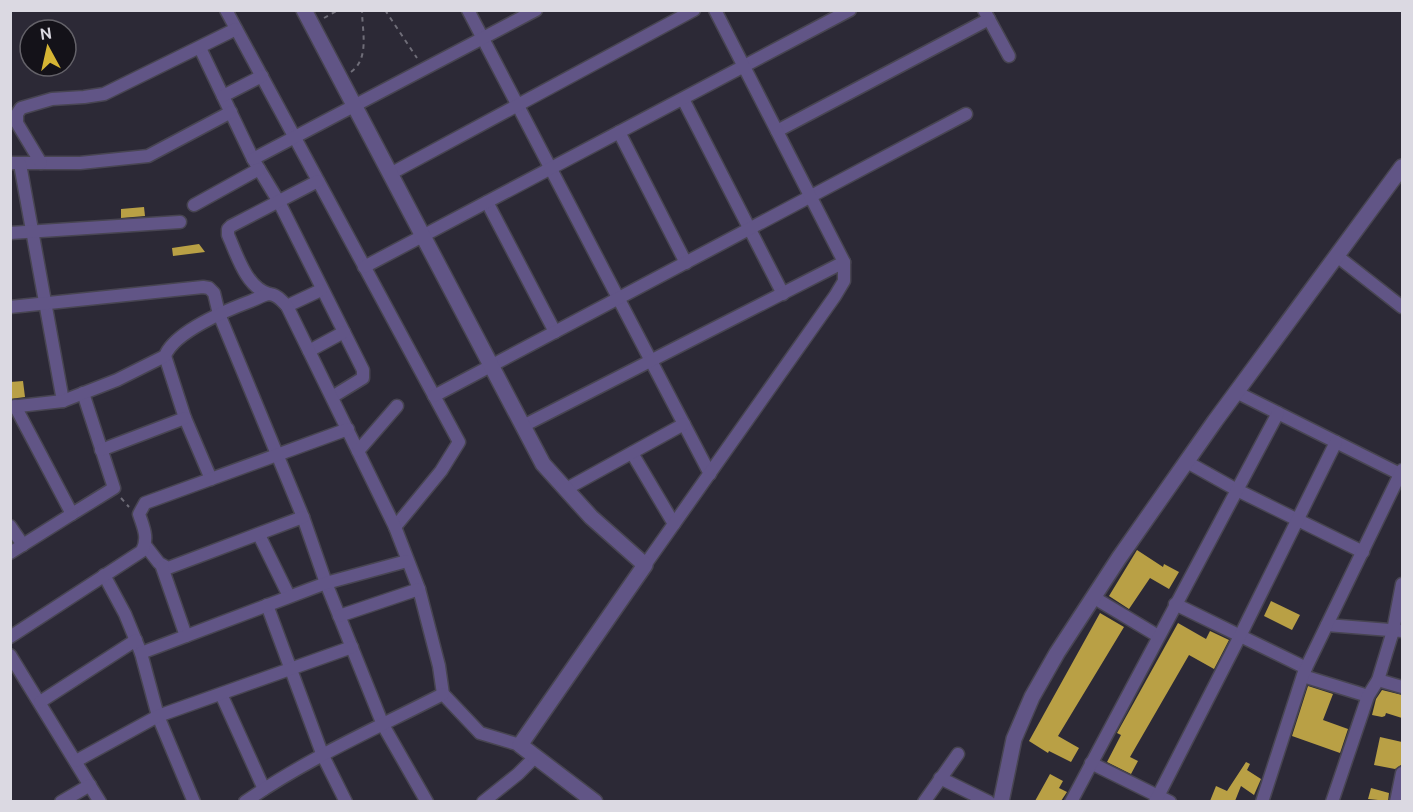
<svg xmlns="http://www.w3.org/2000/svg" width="1413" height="812" font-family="Ubuntu,sans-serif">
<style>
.building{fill:#b9a045}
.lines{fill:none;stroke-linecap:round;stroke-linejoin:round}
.minor-casing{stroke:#484552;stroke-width:15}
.tertiary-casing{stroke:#484552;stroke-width:18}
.path{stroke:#6f6d78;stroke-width:2;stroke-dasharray:4.5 4.5;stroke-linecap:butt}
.minor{stroke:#615586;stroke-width:12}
.tertiary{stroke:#615586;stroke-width:15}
</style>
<rect width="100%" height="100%" fill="#2c2936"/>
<g class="building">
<path d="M144,207l1,9 -24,2v-9z"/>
<path d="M199,244l6,8 -32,4 -1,-8z"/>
<path d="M23,381l2,16 -15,2v-17z"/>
<path d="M1137,550l26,17 1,-3 15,8 -10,17 -19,-11 -21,31 -20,-13z"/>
<path d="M1271,601l29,14 -8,15 -28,-14z"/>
<path d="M1100,613l24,14 -66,109 21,12 -8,14 -22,-11 -1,2 -19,-12z"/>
<path d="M1178,623l28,16 4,-8 19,9 -15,29 -25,-14 -59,102 8,4 -7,13 -24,-12 14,-27 -4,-2z"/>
<path d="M1308,686l25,8 -10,26 25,9 -8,24 -48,-17z"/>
<path d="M1382,690l20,5v23l-16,-5 -1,3 -3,1 -10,-2 4,-16z"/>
<path d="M1380,737l22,5 -1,23 -6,4 -21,-4z"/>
<path d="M1246,762l4,2 -3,6 14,9 -7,16 -13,-9 -6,15h-25l6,-15 11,5z"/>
<path d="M1050,774l13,7 -4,7 8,4 -6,9h-26z"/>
<path d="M1371,788l18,5 -1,8 -20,-2z"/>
</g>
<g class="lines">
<defs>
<g id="minor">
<path d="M226,10l233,432 -18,29 -46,56"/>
<path d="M468,10l242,464"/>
<path d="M984,10l25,46"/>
<path d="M200,48l53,111 26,43 84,168v8l-31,19"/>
<path d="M223,96l39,-20"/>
<path d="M683,99l100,195"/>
<path d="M777,131l212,-112"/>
<path d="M619,132l67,131"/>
<path d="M253,159l283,-149"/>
<path d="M10,163h70l68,-7 83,-44"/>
<path d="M41,163l-24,-40v-9l4,-6 31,-9 32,-2 20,-3 132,-65"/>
<path d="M20,164l43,237"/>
<path d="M390,174l304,-164"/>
<path d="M487,202l68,130"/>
<path d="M194,205l65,-36"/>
<path d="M10,233l170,-11"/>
<path d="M1337,256l65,51"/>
<path d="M364,267l486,-257"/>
<path d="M269,294c-23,-7 -32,-39 -41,-59v-6l3,-3 87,-45"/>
<path d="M287,306l34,-16"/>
<path d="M10,307l193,-20 6,1 5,5 5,21 84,203 23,66 57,142 44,77"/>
<path d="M309,351l35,-19"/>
<path d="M165,356l20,62 26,61"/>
<path d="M1238,393l164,82"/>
<path d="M434,396l532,-282"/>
<path d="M15,406l57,108 42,-26 -31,-95"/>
<path d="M10,407l53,-6 54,-21 48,-24c9,-24 62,-46 86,-55 5,-2 12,-6 17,-7 9,0 14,7 19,12l108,221 24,62 20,77 4,28 37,39 40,12"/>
<path d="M523,426l321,-164"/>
<path d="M101,450l84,-32"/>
<path d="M358,451l39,-45"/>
<path d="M632,453l42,71"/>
<path d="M1187,462l50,28 126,62"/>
<path d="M566,489l118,-65"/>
<path d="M10,526l13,19"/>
<path d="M259,535l30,61"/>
<path d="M145,545l14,18 9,5 135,-51"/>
<path d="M10,553l62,-39"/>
<path d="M645,565l190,-269 9,-15v-19l-129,-252"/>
<path d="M162,567l24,69"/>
<path d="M104,575l21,39 16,39 17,63 36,86"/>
<path d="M1093,597l65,39"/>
<path d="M1175,604l131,64"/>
<path d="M267,605l56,151 23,46"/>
<path d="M339,616l80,-27"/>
<path d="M1327,625l75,6"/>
<path d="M10,637l132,-86c7,-14 1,-24 -3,-37l6,-11 203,-74"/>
<path d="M141,653l185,-70 81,-22"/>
<path d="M10,655l90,147"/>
<path d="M1303,676l65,20"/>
<path d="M1378,680l24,7"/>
<path d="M221,694l43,95"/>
<path d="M40,702l96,-62"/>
<path d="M76,761l82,-45 194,-69"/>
<path d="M1091,763l79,39"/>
<path d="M940,778l49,24"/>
<path d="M61,802l29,-17"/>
<path d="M245,802c61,-43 132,-74 198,-108"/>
<path d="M483,802l35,-28 17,-17"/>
<path d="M924,802l34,-48"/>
<path d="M1071,802l207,-389"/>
<path d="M1155,802l85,-166 96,-194"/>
<path d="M1262,802l42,-130 98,-202"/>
<path d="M1332,802l36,-106 10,-16 15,-49 9,-47"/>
<path d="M1396,802l6,-29"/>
</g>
<g id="tertiary">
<path d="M304,10l239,454 48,53 54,48 -125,180 75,57"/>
<path d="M1001,802l13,-63 18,-42 25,-44 62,-95 96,-137 187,-254"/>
</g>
</defs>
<use href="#minor" class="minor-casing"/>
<use href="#tertiary" class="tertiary-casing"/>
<g class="path">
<path d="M385,10l32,48"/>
<path d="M324,18l14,-8"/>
<path d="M351,72c19,-14 11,-41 11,-62"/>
<path d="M121,498l8,9"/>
</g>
<use href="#minor" class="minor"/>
<use href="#tertiary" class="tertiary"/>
</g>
<rect width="1413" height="812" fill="none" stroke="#dbd9e2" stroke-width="24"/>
<g transform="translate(48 48) rotate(352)"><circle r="28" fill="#141219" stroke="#646269" stroke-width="1.5"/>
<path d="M0-4.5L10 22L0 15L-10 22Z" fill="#d6b534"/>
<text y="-9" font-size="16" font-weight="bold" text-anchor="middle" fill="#dbd9e2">N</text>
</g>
</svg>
